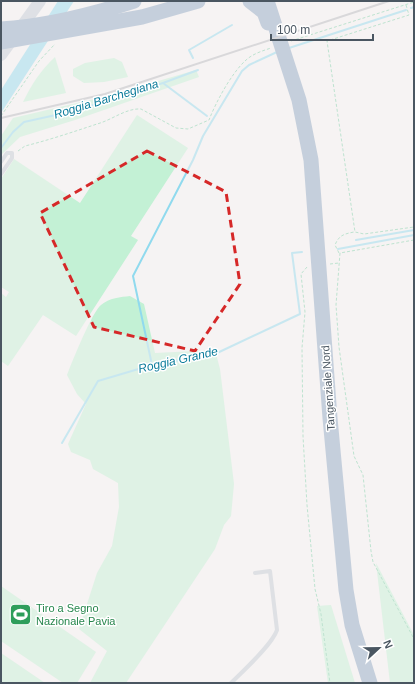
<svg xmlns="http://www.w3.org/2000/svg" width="415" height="684" font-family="Helvetica,sans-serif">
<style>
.green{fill:#c3f1d5}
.water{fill:#90daee}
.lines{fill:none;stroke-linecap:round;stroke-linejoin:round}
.stream{stroke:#90daee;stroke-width:2}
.path{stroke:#7ad0a6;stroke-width:1;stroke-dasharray:3 2;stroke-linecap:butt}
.lane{stroke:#c1cad2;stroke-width:4}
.secondary{stroke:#c1cbd6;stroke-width:12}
.highway{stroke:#8ba5c1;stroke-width:15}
.rail{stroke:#b5b8bd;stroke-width:2}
.marked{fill:none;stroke:#d62828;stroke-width:3;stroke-dasharray:8 5;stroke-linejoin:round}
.labels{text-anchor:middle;stroke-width:3;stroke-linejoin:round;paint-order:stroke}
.street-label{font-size:11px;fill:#4a5661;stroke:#fff}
.leisure-label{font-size:11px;fill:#27864d;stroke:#fff;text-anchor:start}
.water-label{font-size:12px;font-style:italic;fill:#0c7c9b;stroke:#fff}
</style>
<rect width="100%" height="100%" fill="#f5f3f3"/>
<g class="green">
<path d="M55,57l11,36 -43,9c9,-18 17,-31 32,-45z"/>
<path d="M114,58l8,4 6,15 -24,5 -20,1 -11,-7v-7l12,-6z"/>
<path d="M196,70l3,7 -124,43 -55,17 -19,18v-19l12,-18 94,-22z"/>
<path d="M137,115l51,33 -57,88 7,4 -62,96 -33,-21 -35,51 -7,-5v-68l5,4 3,-5 -8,-5v-108l13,-20 66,44z"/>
<path d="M130,296l14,8 11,49 60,-3 5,19 14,115 -3,32 -7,9 -9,24 -89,134h-36l17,-32 -28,-22 18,-56 15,-27 7,-39 -1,-24 -25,-14 -3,-9 -19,-8 -3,-8 18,-40 -9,-10 -10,-19c5,-13 25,-63 34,-70 8,-7 20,-8 29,-9z"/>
<path d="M376,563l38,72v48h-24z"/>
<path d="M1,586l95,66 -19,31h-14l-62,-42z"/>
<path d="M331,605l24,78h-27l-11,-77z"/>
<path d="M1,653l44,30h-44z"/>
</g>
<path class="water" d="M58,1h16l-73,112v-23z"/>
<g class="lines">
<g class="stream">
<path d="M301,1h1"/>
<path d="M411,8l3,-1"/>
<path d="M289,48l117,-38"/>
<path d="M193,58l-4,-8 43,-25"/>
<path d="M163,83l44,33"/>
<path d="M1,148l12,-16 11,-10 50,-11 89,-28 35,-13"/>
<path d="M356,240l58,-10"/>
<path d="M338,249l76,-14"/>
<path d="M152,365l-19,-89 60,-116 10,-24 39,-65 7,-6 28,-13"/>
<path d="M62,443l36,-62 54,-16 63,-11 85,-40 -8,-61 10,-1"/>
</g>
<g class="path">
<path d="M406,5l3,10 -82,26 28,191 9,2 50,-7"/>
<path d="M291,41l123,-39"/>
<path d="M1,116l38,-55 16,-17"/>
<path d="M18,151l7,-5c24,-6 48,-14 72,-22 15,-4 29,-16 44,-15l35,19 12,1 21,-9c7,-18 22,-46 36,-59 7,-7 17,-10 26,-13"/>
<path d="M414,240l-74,13 -4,52 3,42 15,109 9,19 8,76 2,11 41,77"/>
<path d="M339,253l-4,-8c4,-10 9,-11 19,-13"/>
<path d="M330,264l9,-1"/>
<path d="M307,267l-6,7 4,38 -3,36 1,88 4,69 8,84 6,25 9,69"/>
</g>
<g class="lane">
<path d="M1,162l6,-9h5v5l-11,16"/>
<path d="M231,683c12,-12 41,-38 46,-53l-7,-59 -15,2"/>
</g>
<path class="secondary" d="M1,55l39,-54"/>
<g class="highway">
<path d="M250,1l14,11 4,11"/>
<path d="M267,1l32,99 12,60 19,258 16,172 6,35 18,58"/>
<path d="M1,29c46,-3 90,-14 133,-28"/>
<path d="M1,42l141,-25 56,-16"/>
</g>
<path class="rail" d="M1,118l104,-24 284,-93"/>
</g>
<path d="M0 0H415V684H0ZM147,151l79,41 14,92 -45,67 -101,-24 -54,-114z" fill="#f5f3f3" fill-opacity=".55" fill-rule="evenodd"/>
<path class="marked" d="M147,151l79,41 14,92 -45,67 -101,-24 -54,-114z"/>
<defs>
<symbol id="stadium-square" viewBox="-11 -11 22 22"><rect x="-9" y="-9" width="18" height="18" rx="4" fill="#2e9e5b" stroke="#fff"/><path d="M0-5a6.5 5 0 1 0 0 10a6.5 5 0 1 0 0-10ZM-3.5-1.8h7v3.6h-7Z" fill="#fff"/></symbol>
</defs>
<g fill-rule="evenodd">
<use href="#stadium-square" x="8" y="602" width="25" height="25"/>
</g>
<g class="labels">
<g class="street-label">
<text transform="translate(328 388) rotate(-94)" y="4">Tangenziale Nord</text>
</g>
<g class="leisure-label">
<text x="36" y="612">Tiro a Segno<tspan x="36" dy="13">Nazionale Pavia</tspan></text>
</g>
<g class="water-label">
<text transform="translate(106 99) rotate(-17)" y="4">Roggia Barchegiana</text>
<text transform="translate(178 360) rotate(-13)" y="4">Roggia Grande</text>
</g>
</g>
<rect width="415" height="684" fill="none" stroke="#4a5661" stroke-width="4"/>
<g transform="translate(379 648) rotate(68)" stroke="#ffffff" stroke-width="3" paint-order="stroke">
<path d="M0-3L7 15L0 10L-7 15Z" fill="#4a5661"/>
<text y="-6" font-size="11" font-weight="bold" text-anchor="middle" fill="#4a5661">N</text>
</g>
<path d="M271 34v6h102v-6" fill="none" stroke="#4a5661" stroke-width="2"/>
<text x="277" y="34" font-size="12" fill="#4a5661" stroke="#ffffff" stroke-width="3" paint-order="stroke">100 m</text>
</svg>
